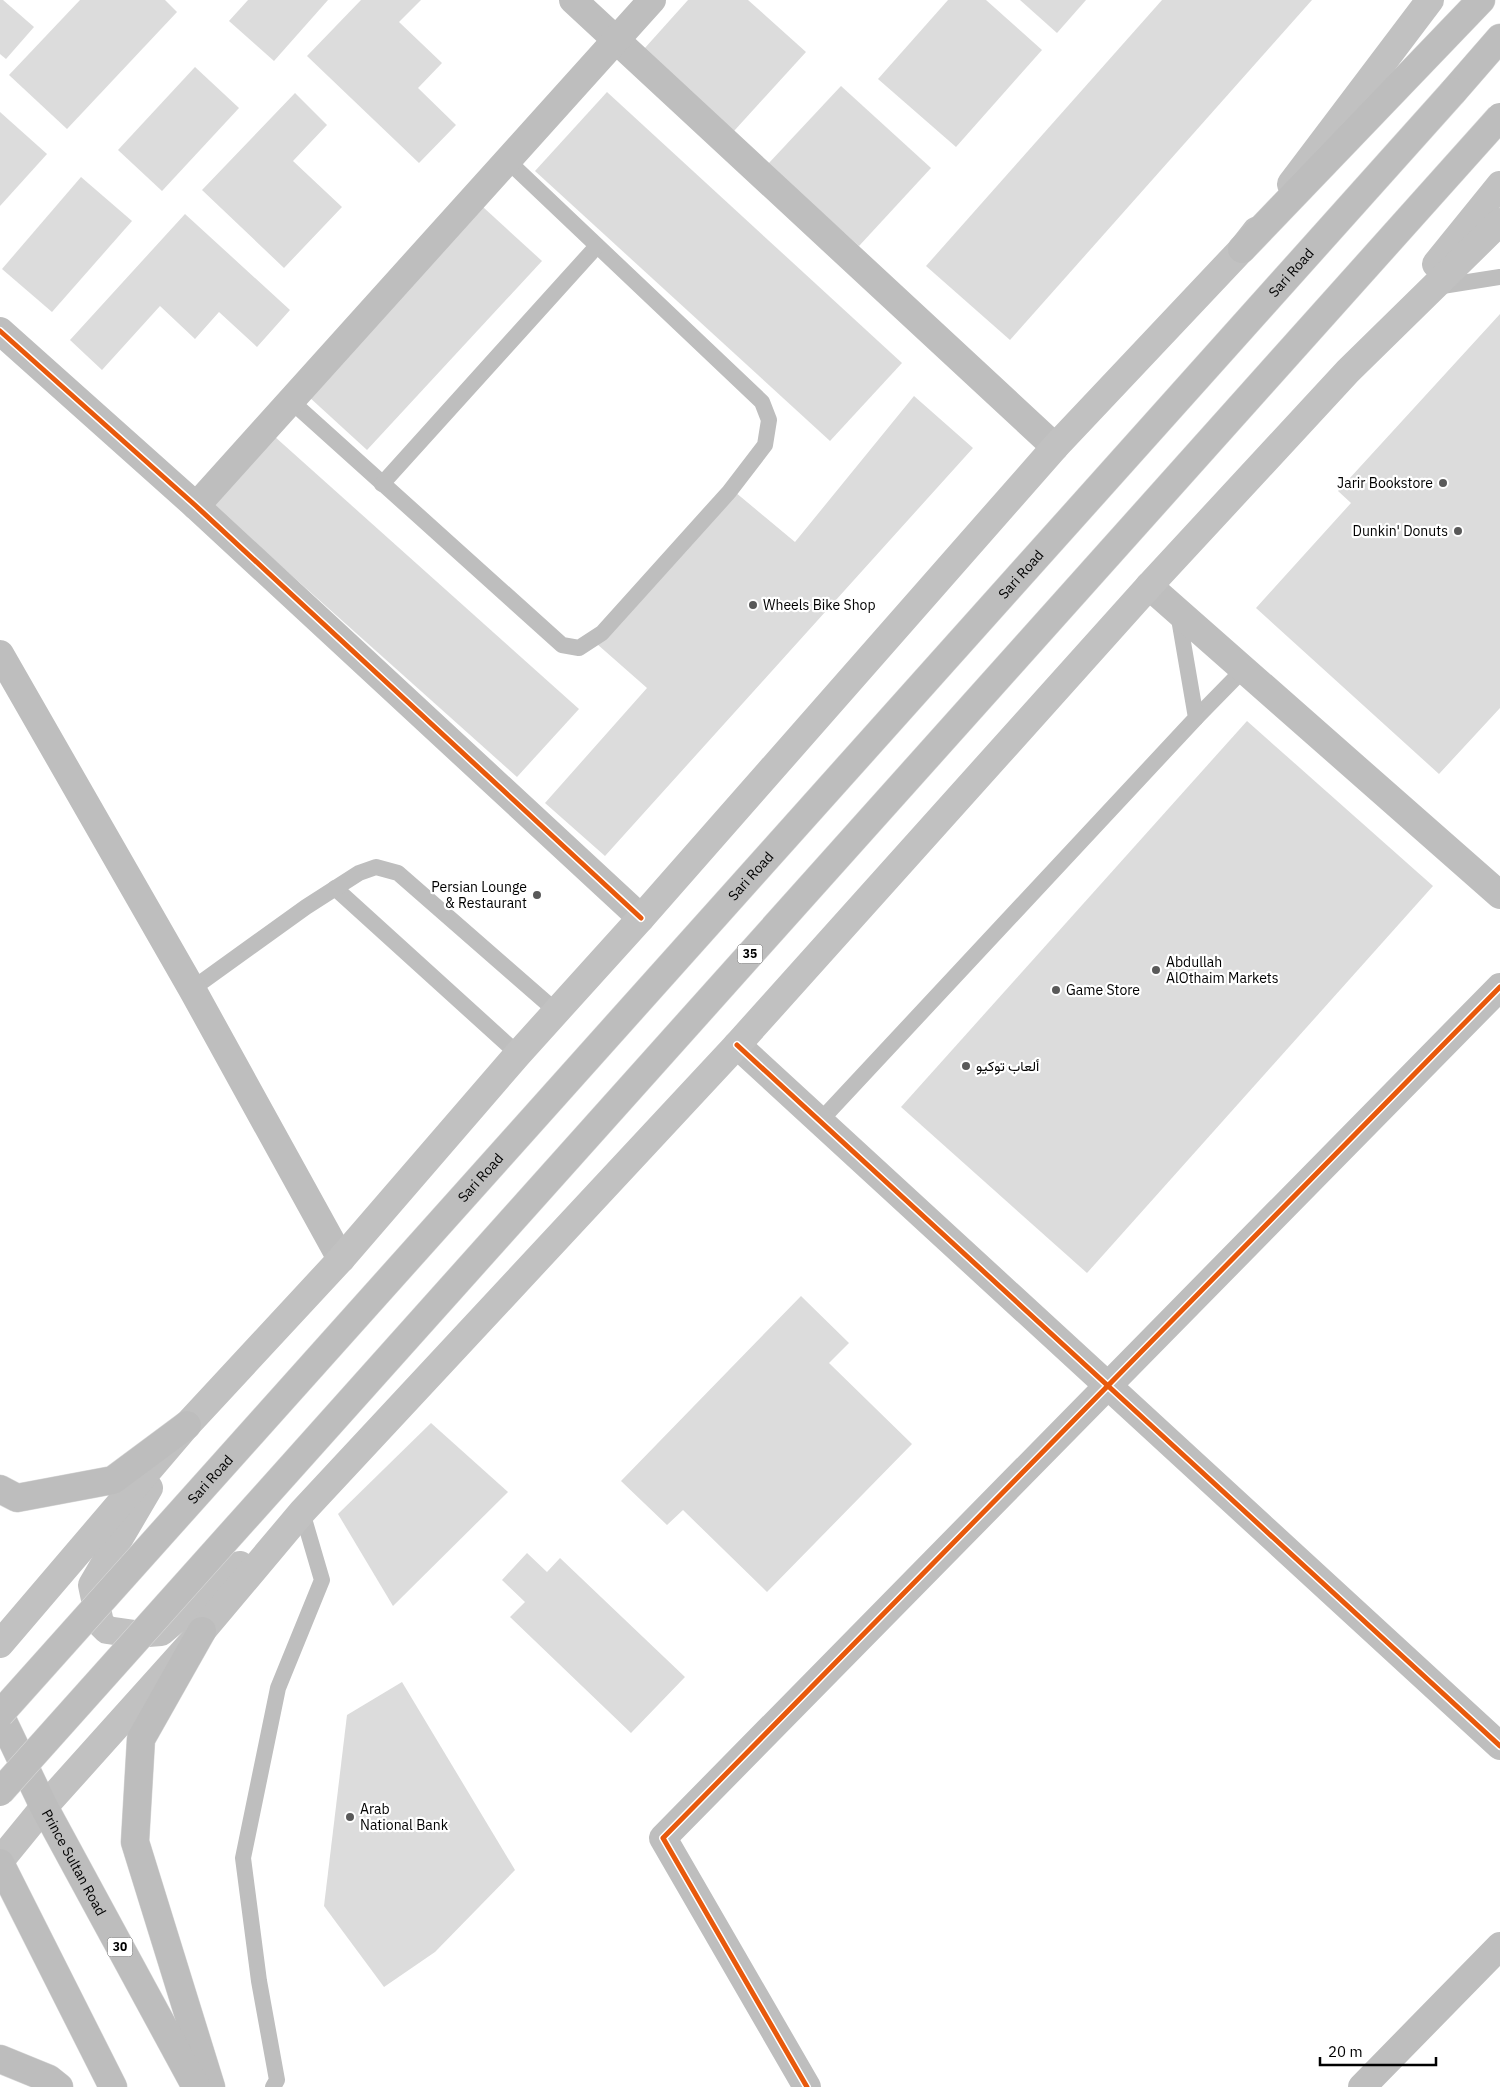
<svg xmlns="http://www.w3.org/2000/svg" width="1500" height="2087" font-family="'IBM Plex Sans',Vazirmatn,sans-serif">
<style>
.building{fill:#dcdcdc}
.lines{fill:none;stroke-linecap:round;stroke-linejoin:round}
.primary-casing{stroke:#dbdbdb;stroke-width:29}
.service{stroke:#bebebe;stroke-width:16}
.minor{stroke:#bebebe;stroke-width:28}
.secondary{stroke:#c1c1c1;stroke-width:28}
.primary{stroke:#bdbdbd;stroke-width:28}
.primary-bridge-casing{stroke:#dbdbdb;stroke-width:29;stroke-linecap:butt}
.primary-bridge{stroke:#bdbdbd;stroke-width:28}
.cycleway-casing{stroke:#fff;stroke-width:8}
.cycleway{stroke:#e8590c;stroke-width:5}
.poi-dot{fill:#595959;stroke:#fff;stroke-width:2}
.labels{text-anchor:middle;stroke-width:4.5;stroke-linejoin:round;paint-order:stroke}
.shield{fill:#fff;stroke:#4c4c4c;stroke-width:1}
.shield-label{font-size:12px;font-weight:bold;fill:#000}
.street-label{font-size:14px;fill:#000;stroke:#fff}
.poi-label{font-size:14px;fill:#000;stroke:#fff;text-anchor:start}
</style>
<rect width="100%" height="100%" fill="#fff"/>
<g class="building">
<path d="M0,0h3l31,27 -28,32 -6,-5z"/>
<path d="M80,0h85l12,12 -110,117 -58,-54z"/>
<path d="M248,0h80l-54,61 -45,-40z"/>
<path d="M361,0h60l-22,22 43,41 -24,25 38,37 -37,38 -112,-107z"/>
<path d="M688,0h60l58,52 -72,79 -90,-82z"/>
<path d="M948,0h38l56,50 -86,97 -78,-68z"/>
<path d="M1020,0h66l-29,33z"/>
<path d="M1162,0h150l-302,340 -84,-74z"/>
<path d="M195,67l44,41 -77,83 -44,-41z"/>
<path d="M841,86l90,82 -72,78 -91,-82z"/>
<path d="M607,92l295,271 -72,78 -295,-270z"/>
<path d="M295,93l32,32 -34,36 49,46 -58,61 -82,-78z"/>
<path d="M0,112l47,42 -47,52z"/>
<path d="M81,177l51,44 -80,91 -50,-43z"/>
<path d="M483,207l59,54 -175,189 -59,-54z"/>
<path d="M185,214l105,96 -33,37 -38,-35 -24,27 -35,-33 -58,64 -32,-30z"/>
<path d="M1500,314v394l-61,66 -183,-166 95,-105 -13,-12z"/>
<path d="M914,396l59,52 -368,408 -60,-53 102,-115 -50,-44 138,-152 60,50z"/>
<path d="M274,436l305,273 -62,68 -304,-272z"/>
<path d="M1247,721l186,165 -346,387 -186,-166z"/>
<path d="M801,1296l48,47 -20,20 83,81 -145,148 -84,-82 -16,15 -46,-44z"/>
<path d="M431,1423l77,69 -115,114 -55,-92z"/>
<path d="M527,1553l20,19 13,-14 125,119 -54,56 -121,-116 15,-15 -23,-22z"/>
<path d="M402,1682l113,188 -80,82 -51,35 -60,-81 23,-191z"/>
</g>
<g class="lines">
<defs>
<g id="primary">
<path d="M1453,92l47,-54"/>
<path d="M1242,249l239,-249"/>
<path d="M0,1489l17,9 96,-18 74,-55"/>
<path d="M202,1631l-61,108 -6,103 76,245"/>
<path id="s1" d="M0,1715l44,92 152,280"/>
<path d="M0,1863l113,224"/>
<path d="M0,2059l49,20 10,8"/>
</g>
</defs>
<use href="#primary" class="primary-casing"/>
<g class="service">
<path d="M1436,287l64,-10"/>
<path d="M291,401l271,244 17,3 23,-15 127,-141 36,-47 4,-25 -7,-18 -254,-241"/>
<path d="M382,484l215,-238"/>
<path d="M1196,718l47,-48"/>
<path d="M335,888l183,166"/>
<path d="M192,989l114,-82 53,-34 17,-6 22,6 158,138"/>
<path d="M820,1121l376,-403 -18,-105"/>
<path d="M273,2087l4,-7 -18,-99 -16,-123 35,-170 44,-108 -20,-68"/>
</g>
<g class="minor">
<path d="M573,0l482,447"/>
<path d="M0,331l196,175 445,412"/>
<path d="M196,506l456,-506"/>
<path d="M1149,586l351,309"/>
<path d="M0,654l192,335 149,270"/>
<path d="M737,1045l763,701"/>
<path d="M807,2087l-144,-249 837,-851"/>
<path d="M1362,2087l138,-141"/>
</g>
<g class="secondary">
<path d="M1291,184l139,-184"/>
<path d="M1436,264l64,-79"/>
<path d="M149,1488l-57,97 8,38 7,7 28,4 26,-2 79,-67"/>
<path d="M0,1644l187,-219 154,-166 177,-205 123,-136 414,-471 187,-198 14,-18"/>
<path d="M0,1861l44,-54 158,-176 100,-119 435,-467 412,-459 199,-215 152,-149"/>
</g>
<use href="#primary" class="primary"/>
<defs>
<g id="primary-bridge">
<path id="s2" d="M0,1714l1453,-1622"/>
<path d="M0,1792l1500,-1675"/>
</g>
</defs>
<use href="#primary-bridge" class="primary-bridge-casing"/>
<use href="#primary-bridge" class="primary-bridge"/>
<defs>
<g id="cycleway">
<path d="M0,331l196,175 445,412"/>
<path d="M737,1045l763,701"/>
<path d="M807,2087l-144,-249 837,-851"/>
</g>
</defs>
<use href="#cycleway" class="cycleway-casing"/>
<use href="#cycleway" class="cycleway"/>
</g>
<g class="poi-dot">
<circle cx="1443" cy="483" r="5"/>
<circle cx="1458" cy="531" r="5"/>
<circle cx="753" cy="605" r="5"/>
<circle cx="537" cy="895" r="5"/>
<circle cx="1156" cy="970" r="5"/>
<circle cx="1056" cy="990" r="5"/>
<circle cx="966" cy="1066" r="5"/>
<circle cx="350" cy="1817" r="5"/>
</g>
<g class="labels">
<g class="shield">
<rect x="737.5" y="944.5" width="25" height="19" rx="4"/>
<rect x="107.5" y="1937.5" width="25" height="19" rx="4"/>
</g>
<g class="shield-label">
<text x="750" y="958">35</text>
<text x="120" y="1951">30</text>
</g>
<g class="street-label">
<text dy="5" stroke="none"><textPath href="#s2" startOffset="1935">Sari Road</textPath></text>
<text dy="5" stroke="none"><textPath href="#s2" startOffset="1530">Sari Road</textPath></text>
<text dy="5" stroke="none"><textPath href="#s2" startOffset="1125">Sari Road</textPath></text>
<text dy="5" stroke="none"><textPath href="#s2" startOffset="720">Sari Road</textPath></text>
<text dy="5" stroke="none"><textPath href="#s2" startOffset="315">Sari Road</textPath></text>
<text dy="5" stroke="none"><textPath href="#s1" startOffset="165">Prince Sultan Road</textPath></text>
</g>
<g class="poi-label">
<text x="1433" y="488" text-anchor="end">Jarir Bookstore</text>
<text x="1448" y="536" text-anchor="end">Dunkin' Donuts</text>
<text x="763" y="610">Wheels Bike Shop</text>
<text x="527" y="892" text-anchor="end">Persian Lounge<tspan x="527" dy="16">&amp; Restaurant</tspan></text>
<text x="1166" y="967">Abdullah<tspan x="1166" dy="16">AlOthaim Markets</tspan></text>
<text x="1066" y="995">Game Store</text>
<text x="976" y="1071">ألعاب توكيو</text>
<text x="360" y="1814">Arab<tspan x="360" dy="16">National Bank</tspan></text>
</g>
</g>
<path d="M1320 2057v8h116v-8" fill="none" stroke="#000000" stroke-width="2.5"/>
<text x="1328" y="2057" font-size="15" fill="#000000" stroke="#ffffff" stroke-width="4" paint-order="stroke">20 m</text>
</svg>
